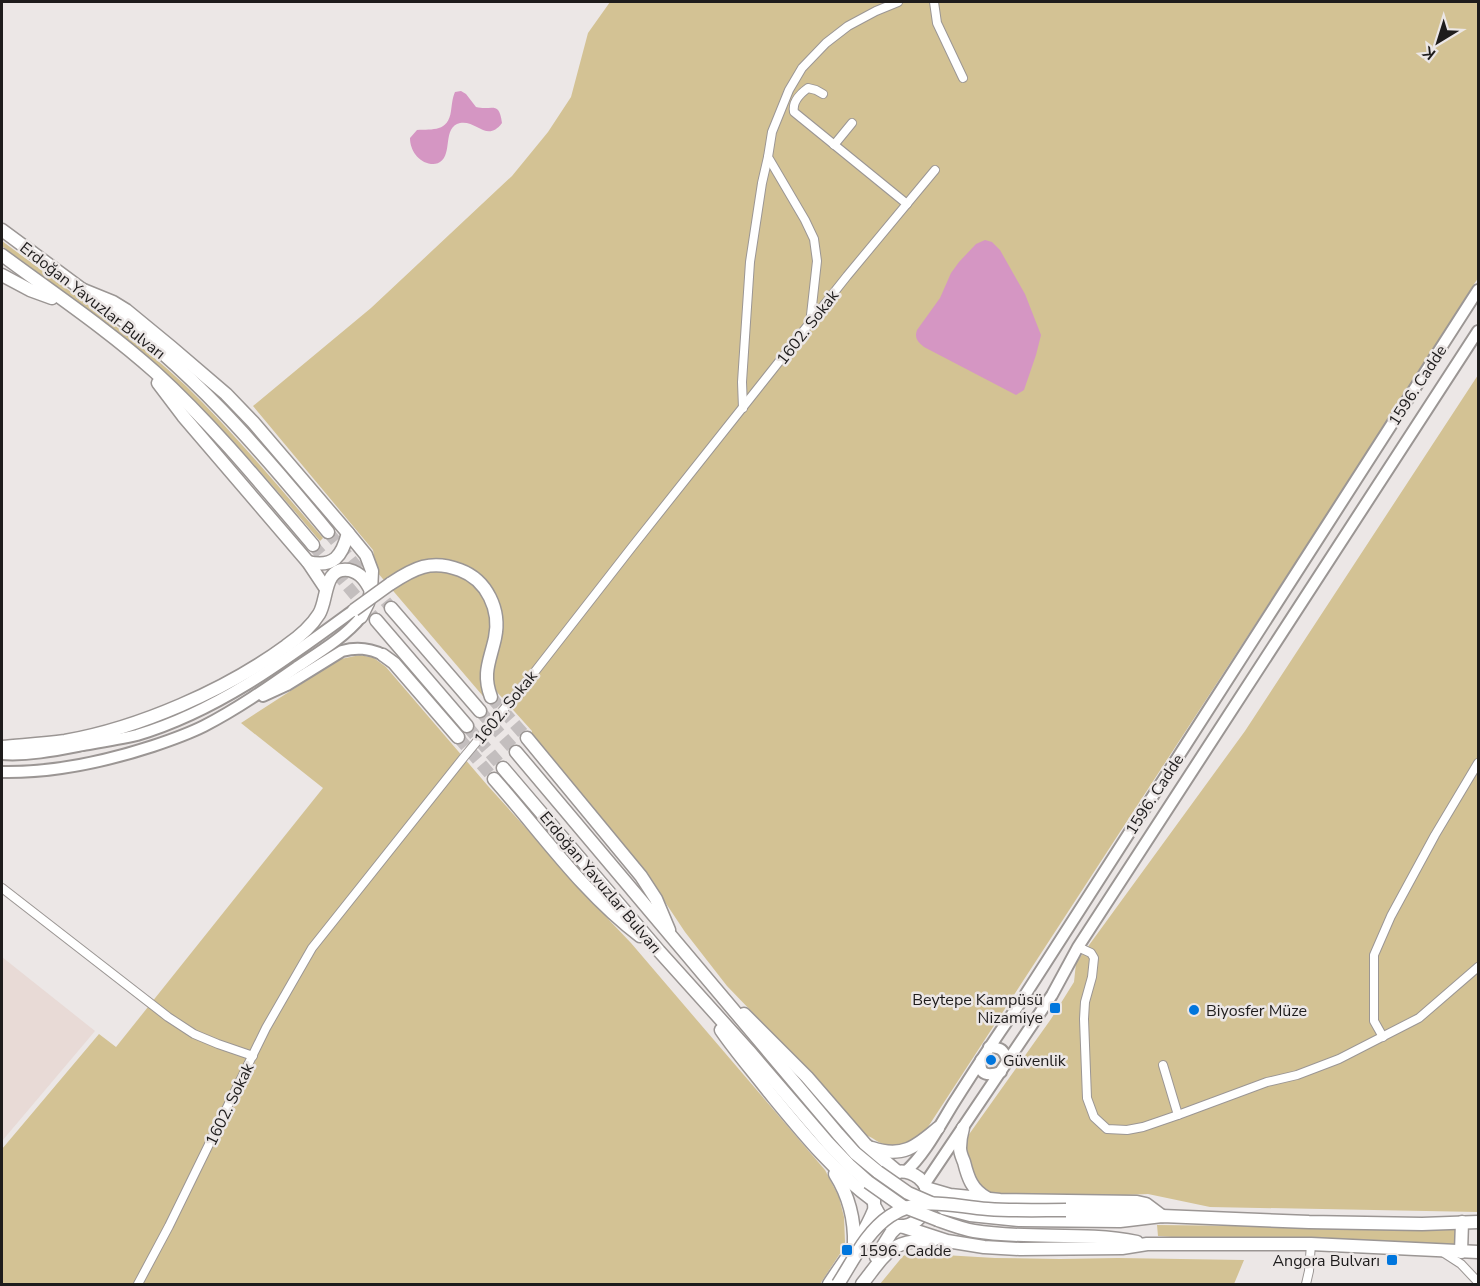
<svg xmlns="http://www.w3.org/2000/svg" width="1480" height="1286" font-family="'Nunito Sans',sans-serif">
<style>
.built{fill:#e8dad6}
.green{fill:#d3c294}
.water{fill:#d596c3}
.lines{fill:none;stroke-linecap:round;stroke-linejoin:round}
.primary-tunnel{stroke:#c3bebe;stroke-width:12;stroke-dasharray:12 6;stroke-linecap:butt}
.minor-casing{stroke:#9b9694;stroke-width:10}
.secondary-casing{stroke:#9b9694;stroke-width:14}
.primary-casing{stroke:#9b9694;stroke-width:15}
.minor{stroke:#fff;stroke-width:8}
.secondary{stroke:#fff;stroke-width:10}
.primary{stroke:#fff;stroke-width:12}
.primary-bridge-casing{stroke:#9b9694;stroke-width:15;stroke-linecap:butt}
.primary-bridge{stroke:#fff;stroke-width:12}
.poi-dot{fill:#0076dd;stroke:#ece7e6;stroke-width:2}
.labels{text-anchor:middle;stroke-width:5;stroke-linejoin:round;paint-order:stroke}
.street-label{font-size:16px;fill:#1e1c1c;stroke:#ece7e6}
.poi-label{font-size:16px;fill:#1e1c1c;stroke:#ece7e6;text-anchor:start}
</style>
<rect width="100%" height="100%" fill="#ece7e6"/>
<path class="built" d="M2,957l93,74 -93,110z"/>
<g class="green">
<path d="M610,2h868v276l-138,216 -414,636c-9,11 -25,19 -39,15 -8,-1 -14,-8 -22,-10l-52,-60 -86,-89 -42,-54 -32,-48 -22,-31 -100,-117 1,-5 -36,-40 -8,11 -111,-130 -4,-22 -120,-144 118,-98 141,-132 36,-44 23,-35 17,-64z"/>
<path d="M2,241c62,46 126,91 183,144 49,48 93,101 138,153l-3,3c-47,-55 -93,-110 -145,-159 -54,-51 -115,-92 -173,-136z"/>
<path d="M1478,375v837l-268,-5 -62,-13 -69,3 -89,-4 -11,-7 -7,-15 -7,-31 86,-121 23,-37 2,-19 169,-232z"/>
<path d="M360,655l14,3 12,9 102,119 122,135 21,22 194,227 14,27 5,20 1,25 -2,7 -23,35h-818v-135l97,-115 17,13 207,-259 -82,-65 88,-57 12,-7z"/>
<path d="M1157,1225l298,3 -1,17 -129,-6 -140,-1 -27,-2z"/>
<path d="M910,1253l85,5 65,1 58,-1 126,2 -10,24h-354l23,-28z"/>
</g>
<g class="water">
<path d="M461,91l5,3 10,13c16,4 23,-7 26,16 -15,20 -25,-3 -42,0 -18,4 -7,31 -20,39 -3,2 -6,2 -9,2 -13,-2 -21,-14 -21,-26l7,-8c16,-1 31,2 34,-19 1,-6 1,-12 4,-19z"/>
<path d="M985,240l7,2 8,8 25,44 16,41 -5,20 -12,35 -8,5 -92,-48c-6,-5 -10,-9 -7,-17l23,-32 11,-25 8,-11 17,-18z"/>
</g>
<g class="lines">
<g class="primary-tunnel">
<path d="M328,532l63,76"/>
<path d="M313,545l63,75"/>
<path d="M491,697l36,41"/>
<path d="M480,711l36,41"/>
<path d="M467,726l36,42"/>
<path d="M458,737l36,42"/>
</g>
<defs>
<g id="minor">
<path d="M934,2l3,21 26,55"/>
<path d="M823,94l-7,-4 -8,-2c-7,5 -16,14 -14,24l113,92"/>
<path d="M834,145l18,-22"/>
<path d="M810,324l7,-63 -3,-22 -9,-19 -37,-63 4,-25 17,-42 13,-22 24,-25 22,-17 28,-15 22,-9"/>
<path d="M743,408l-1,-26 8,-120 12,-79 6,-26"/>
<path d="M2,888l166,129 26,17 24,10 35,12"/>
<path d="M1078,947l13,6 3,5 -2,19 -7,25 -1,17 3,79 7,19 13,12 20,1 16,-3 35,-12 89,-33 30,-7 42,-16 80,-41 59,-51"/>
<path d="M1383,1037l-9,-16v-66l17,-39 44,-81 43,-72"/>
<path d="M1163,1065l15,50"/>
<path d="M1444,1253l17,11 17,18"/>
<path d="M138,1284l31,-58 97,-198 46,-80 152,-191 69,-83 99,-127 215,-271 88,-106"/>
<path d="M1306,1284l3,-13 2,-27"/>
</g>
<g id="secondary">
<path d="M263,696l24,-11 55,-34c15,-4 27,-3 41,4"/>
<path d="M2,754c26,2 55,-4 81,-9 18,-3 37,-6 54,-10 81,-24 150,-76 217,-125"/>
<path d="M2,772c52,1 102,-10 151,-26 18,-6 35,-12 51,-20 33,-17 63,-38 93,-59 21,-14 48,-30 64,-50"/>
<path d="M989,1047c13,1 14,2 19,14"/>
<path d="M981,1060c-3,16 8,16 20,12"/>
<path d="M905,1172c19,-16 35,-47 48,-68 21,-33 42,-66 65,-98l460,-716"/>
<path d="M924,1185l128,-190 26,-48 400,-616"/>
</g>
<g id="primary">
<path d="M2,230l85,63"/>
<path d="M2,255c51,38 105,74 153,117 58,53 107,113 158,173"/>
<path d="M2,275l28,15 22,8"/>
<path d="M81,289l32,13 13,8 45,37 55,47 27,28 95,111 18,22 6,16 -1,20 -3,12 -7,14"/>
<path d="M101,304c89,64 158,144 227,228"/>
<path d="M158,383l25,33 125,146 18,27"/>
<path d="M308,562c26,6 34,-6 40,-29"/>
<path d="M390,584c24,-16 41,-25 70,-14 27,10 41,40 35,68 -5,23 -13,35 -4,59"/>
<path d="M391,608l89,103"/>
<path d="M376,620l91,106"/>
<path d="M383,655l11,8 64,74"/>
<path d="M527,738l114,138 15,23 13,31"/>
<path d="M2,747c21,-2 42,-3 63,-6 74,-13 161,-51 221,-95 13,-9 25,-19 33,-32 9,-14 4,-48 30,-44 12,3 17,11 22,21"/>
<path d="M516,752l322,382 17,19 23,19"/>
<path d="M503,768l156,183 90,100 79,92 21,22 19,17"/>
<path d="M494,779c47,53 89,114 146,157"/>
<path d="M744,1014l63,63 58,67 33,28"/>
<path d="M721,1030c15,22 32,41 48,62 32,39 64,79 105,109"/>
<path d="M963,1128c-2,7 -3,13 -3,20 0,5 2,9 4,14 4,16 8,28 23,36"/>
<path d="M872,1148c30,10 44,-1 66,-20"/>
<path d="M835,1174c14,22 20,45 19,72"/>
<path d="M926,1188l24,7 50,5 137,2 9,2 16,12"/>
<path d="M943,1208l27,7 49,5 101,1 42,-5 147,6 113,2 56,-2"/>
<path d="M1066,1210h74l6,2"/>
<path d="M938,1220c11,4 24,9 36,11 54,9 109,0 163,11"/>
<path d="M901,1226l46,15 37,6 36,2 102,-1 25,-4h164l167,8"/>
<path d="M1461,1252l1,-30"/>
<path d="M876,1257l15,-24 7,-7"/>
<path d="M829,1284c15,-23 34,-47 45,-74 1,-5 -1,-8 0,-13 1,-11 8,-20 19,-24 9,-3 18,-1 26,5 32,28 -23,75 -44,29"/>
<path d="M862,1284c23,-29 29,-46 70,-43"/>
</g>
</defs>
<use href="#minor" class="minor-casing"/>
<use href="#secondary" class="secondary-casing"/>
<use href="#primary" class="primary-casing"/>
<use href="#minor" class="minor"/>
<use href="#secondary" class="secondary"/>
<use href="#primary" class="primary"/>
<defs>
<g id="primary-bridge">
<path d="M354,610l36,-26"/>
<path d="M878,1172l30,21 23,10"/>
<path d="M868,1182l34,24 36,14"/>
<path d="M838,1284c15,-23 28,-52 52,-68 34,-22 63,-9 98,-7 26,2 52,1 78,1"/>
</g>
</defs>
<use href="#primary-bridge" class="primary-bridge-casing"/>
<use href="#primary-bridge" class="primary-bridge"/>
</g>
<g class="poi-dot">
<rect x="1049" y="1002" width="12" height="12" rx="3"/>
<circle cx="1194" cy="1010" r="6"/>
<circle cx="991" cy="1060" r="6"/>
<rect x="841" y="1244" width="12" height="12" rx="3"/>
<rect x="1386" y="1254" width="12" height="12" rx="3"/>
</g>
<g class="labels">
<g class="street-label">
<text transform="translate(93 300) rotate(38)" y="6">Erdoğan Yavuzlar Bulvarı</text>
<text transform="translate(807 327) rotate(-52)" y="6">1602. Sokak</text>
<text transform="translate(1417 385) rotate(-57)" y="6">1596. Cadde</text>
<text transform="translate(505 707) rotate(-51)" y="6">1602. Sokak</text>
<text transform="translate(1154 794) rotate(-57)" y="6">1596. Cadde</text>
<text transform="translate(601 882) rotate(50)" y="6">Erdoğan Yavuzlar Bulvarı</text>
<text transform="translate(229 1104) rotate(-64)" y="6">1602. Sokak</text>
</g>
<g class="poi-label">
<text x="1043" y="1005" text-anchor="end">Beytepe Kampüsü<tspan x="1043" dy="18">Nizamiye</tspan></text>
<text x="1206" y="1016">Biyosfer Müze</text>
<text x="1003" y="1066">Güvenlik</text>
<text x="859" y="1256">1596. Cadde</text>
<text x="1380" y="1266" text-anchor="end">Angora Bulvarı</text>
</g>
</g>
<rect width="1480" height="1286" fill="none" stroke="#1e1c1c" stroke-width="6"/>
<g transform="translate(1438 42) rotate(218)" stroke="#ece7e6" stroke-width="4.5" paint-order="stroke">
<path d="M0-4.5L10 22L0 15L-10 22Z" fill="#1e1c1c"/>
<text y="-9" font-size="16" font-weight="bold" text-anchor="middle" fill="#1e1c1c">K</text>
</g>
</svg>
